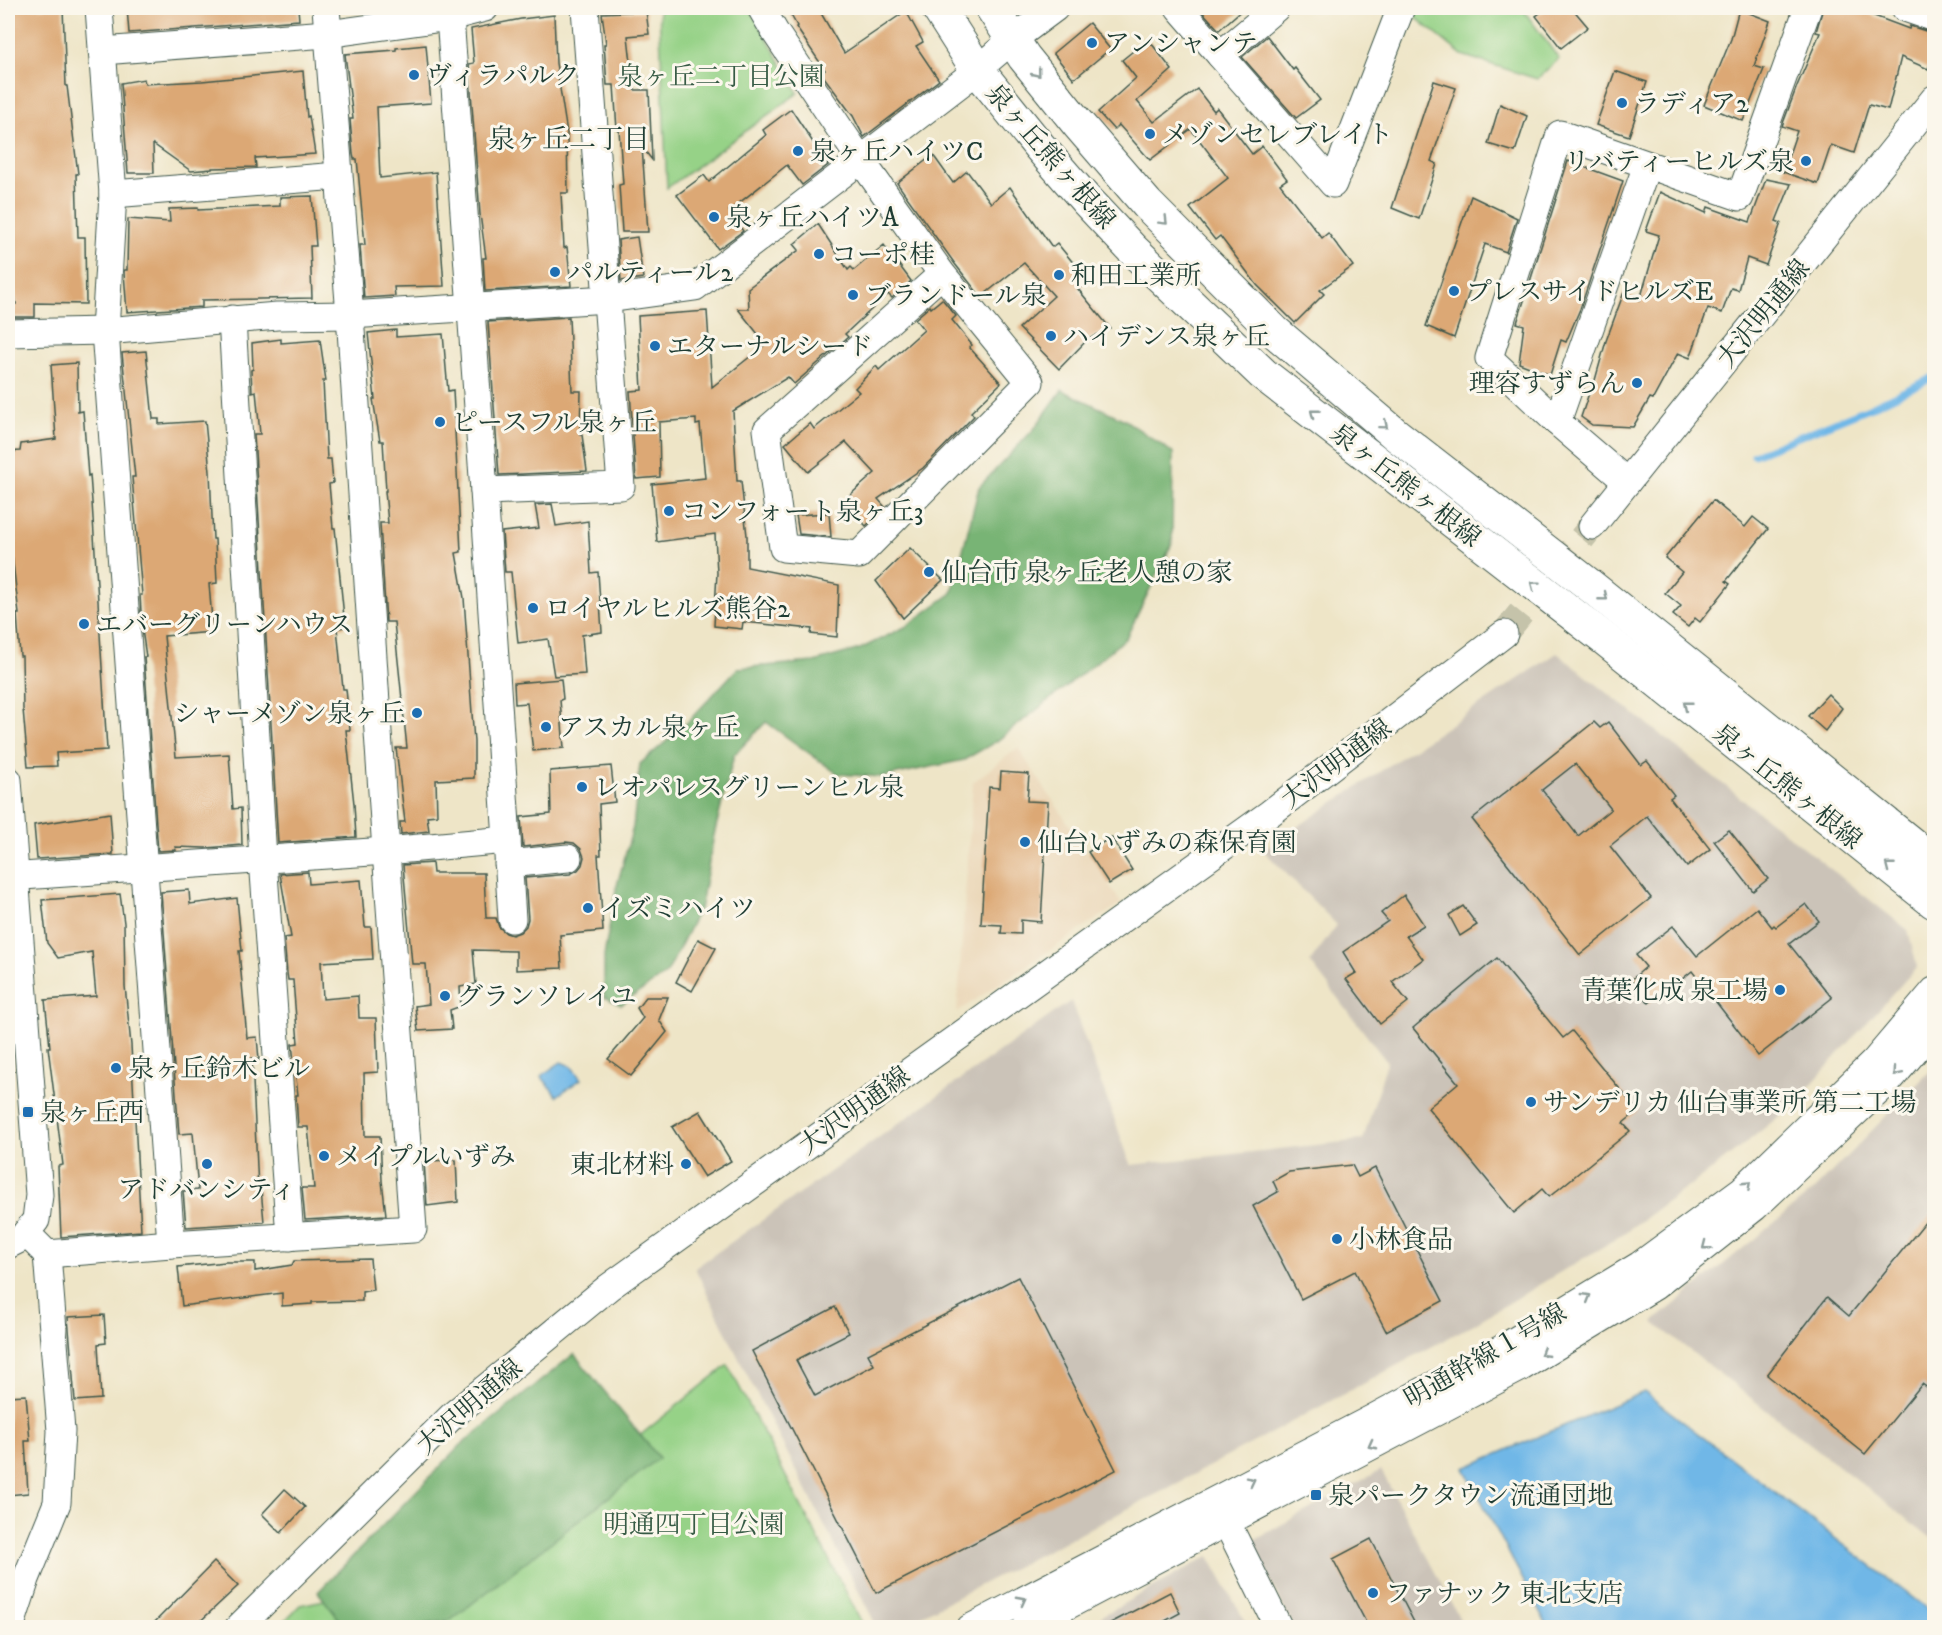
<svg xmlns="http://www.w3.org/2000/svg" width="1942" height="1635" viewBox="0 0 1942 1635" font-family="'IM FELL DW Pica','Noto Serif JP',serif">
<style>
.built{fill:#ebd8ba}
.industrial{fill:#cbc3b8}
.green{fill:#96d287;stroke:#5a885e;stroke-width:1.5}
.forest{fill:#78b474;stroke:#4c7854;stroke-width:1.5}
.water{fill:#6fb7e7;stroke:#477a8e;stroke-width:1.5}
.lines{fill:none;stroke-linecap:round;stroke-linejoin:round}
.stream{stroke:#6fb7e7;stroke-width:7}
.building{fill:#dca874;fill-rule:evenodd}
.minor-tunnel{stroke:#c5c3aa;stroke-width:27;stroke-dasharray:27 14;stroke-linecap:butt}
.minor-casing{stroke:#3e564a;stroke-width:29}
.major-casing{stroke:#3e564a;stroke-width:35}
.minor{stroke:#fff;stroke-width:27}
.major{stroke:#fff;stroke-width:33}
.oneway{stroke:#8f9e9a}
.poi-dot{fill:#1f6fb2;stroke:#fbf7ec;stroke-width:2}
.labels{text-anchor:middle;stroke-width:6;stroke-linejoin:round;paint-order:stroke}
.poi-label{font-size:26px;fill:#1f3d34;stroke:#fbf7ec;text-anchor:start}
.park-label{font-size:26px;fill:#375b45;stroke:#fbf7ec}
.street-label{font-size:26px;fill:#1f3d34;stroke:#fbf7ec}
.neighbourhood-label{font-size:27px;fill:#1f3d34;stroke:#fbf7ec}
</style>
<rect width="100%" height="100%" fill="#fbf7ec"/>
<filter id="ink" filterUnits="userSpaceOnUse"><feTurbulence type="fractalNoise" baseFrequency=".0167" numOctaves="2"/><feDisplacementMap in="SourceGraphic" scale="12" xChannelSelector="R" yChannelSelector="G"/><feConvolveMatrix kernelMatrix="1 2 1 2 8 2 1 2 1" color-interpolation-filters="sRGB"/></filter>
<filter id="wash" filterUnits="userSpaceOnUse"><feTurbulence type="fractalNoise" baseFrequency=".008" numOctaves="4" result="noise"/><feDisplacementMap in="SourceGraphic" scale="24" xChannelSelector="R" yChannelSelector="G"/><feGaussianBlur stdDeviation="1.35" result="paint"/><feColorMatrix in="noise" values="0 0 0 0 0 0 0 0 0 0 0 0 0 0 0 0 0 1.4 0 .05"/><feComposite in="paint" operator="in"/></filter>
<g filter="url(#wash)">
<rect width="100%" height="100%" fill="#eee5c7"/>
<!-- built -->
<polygon class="built" points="1018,748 1121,903 957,1012 973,782"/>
<!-- industrial -->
<g class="industrial">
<polygon points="1557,653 1908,930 1917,967 1792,1106 1713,1169 1614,1240 1472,1325 1176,1484 899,1627 877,1627 741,1363 695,1268 1071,1001 1131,1165 1363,1140 1387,1062 1310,962 1337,925 1263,850"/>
<polygon points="1934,1067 1934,1540 1653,1322 1813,1191"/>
<polygon points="1381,1470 1464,1627 1294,1627 1250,1542"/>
<polygon points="1209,1556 1248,1627 1080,1628"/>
</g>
<!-- green -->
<g class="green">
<polygon points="659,8 750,8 798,93 667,188"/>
<polygon points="1414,8 1522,8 1559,59 1537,79 1462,55 1409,12"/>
<polygon points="728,1365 864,1627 278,1628 300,1605 472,1570"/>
</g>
<!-- forest -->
<g class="forest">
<polygon points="1062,390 1125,420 1173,453 1172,544 1126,638 1068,685 997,741 964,760 883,777 838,774 766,722 734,755 714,835 701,905 667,973 621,1005 604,997 604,956 616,889 633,827 640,764 683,727 738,668 814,662 860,649 905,627 952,593 979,487 1034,429"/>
<polygon points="574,1354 659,1458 451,1620 413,1627 345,1627 318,1592 461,1445"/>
</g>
<!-- water -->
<g class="water">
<polygon points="561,1062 571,1066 581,1079 557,1096 541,1076"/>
<polygon points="1644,1392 1934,1614 1934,1627 1548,1627 1464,1468"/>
</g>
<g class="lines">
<!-- stream -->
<polyline class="stream" points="1754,455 1869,408 1934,377"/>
</g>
<g id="blocks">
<!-- building -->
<g class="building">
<polygon points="8,8 63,8 66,86 67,86 78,174 76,174 78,237 85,237 86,304 35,303 35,317 11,317 9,304 16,304 12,269 9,269 8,248"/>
<polygon points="127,8 298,8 299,20 129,33"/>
<polygon points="787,8 818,8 844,53 906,11 923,42 916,46 939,80 864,137 853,116 821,73 825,70 796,27 797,26"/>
<polygon points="1199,8 1244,8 1219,30"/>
<polygon points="1547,8 1572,8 1588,27 1561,48 1536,16"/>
<polygon points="1823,8 1853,8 1909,29 1910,26 1935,34 1935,53 1928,69 1901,57 1888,110 1869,105 1854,153 1831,145 1818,184 1783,172 1797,131 1782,126 1797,86 1820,33 1816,32"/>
<polygon points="1739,9 1770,21 1754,66 1764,69 1743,121 1704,105 1731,39"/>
<polygon points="646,11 649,34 628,36 634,90 649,90 652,160 642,147 648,232 622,232 619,185 623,184 619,130 617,130 614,85 607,85 604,44 606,44 602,13"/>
<polygon points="554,15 556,63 567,133 568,193 561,193 564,248 567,247 571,286 485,291 483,258 486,258 480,214 469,64 474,63 471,29 521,19"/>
<polygon points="1089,23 1110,49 1074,79 1053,53"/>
<polygon points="1267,36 1293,70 1295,68 1320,100 1296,118 1242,57"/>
<polygon points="1148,39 1172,70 1137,101 1154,122 1197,89 1214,111 1217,108 1252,154 1262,146 1287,179 1280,184 1322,238 1328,233 1353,266 1320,290 1324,294 1295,323 1257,285 1220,236 1215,240 1190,208 1228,178 1191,129 1150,160 1119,125 1114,130 1098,112 1136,78 1122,60"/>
<polygon points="426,45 431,103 377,107 380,178 436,172 444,286 394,287 395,296 364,298 360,245 365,245 357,159 354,159 353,154 350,119 353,119 345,54 396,50 396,48"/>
<polygon points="303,71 307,117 309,116 315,154 255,158 256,167 212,168 212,169 191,171 153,144 154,173 128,173 121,83 144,79 145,84 202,81"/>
<polygon points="1615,71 1647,82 1629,136 1596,125"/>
<polygon points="1434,81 1456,88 1431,161 1437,164 1419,219 1392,208"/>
<polygon points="1500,104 1527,116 1515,152 1488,144"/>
<polygon points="791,109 828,165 802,185 787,165 729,211 743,231 718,249 677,195 704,175 709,182 766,135 763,130"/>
<polygon points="933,155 953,183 967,171 991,203 1010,187 1052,247 1057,243 1088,281 1078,289 1110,328 1087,340 1059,369 1019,328 1054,296 1024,263 981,297 955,264 897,183"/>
<polygon points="1568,161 1623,181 1580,309 1566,342 1561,340 1550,375 1519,363 1524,325 1517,323"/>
<polygon points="1766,179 1791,184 1776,221 1781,223 1766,265 1747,258 1738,290 1731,288 1722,313 1708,308 1690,358 1678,353 1653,399 1650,398 1633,427 1592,425 1581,417 1590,390 1592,391 1606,341 1624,292 1640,300 1659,235 1646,231 1660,192 1706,213 1708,207 1750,222"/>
<polygon points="312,196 316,246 310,246 312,298 202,300 202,307 127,312 124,273 124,270 127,270 128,219 170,222 169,209 198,208 198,210 280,206 280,197"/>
<polygon points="1471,196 1517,218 1506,252 1485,244 1454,338 1426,326"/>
<polygon points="818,224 848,270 851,267 854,270 884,245 911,281 892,298 888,294 845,334 848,337 794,384 788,377 733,411 737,481 741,481 747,536 747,567 839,585 837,637 811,634 812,629 743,622 742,629 714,626 717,573 715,534 657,542 652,484 705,478 700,424 696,425 696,419 659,422 660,477 636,479 630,391 642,390 638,316 707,311 712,387 766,344 738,309 749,309 748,288 799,250 794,244"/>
<polygon points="637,237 643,278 621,281 618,240"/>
<polygon points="942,299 956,316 952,320 972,345 969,347 1001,383 971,412 974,416 923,468 878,499 885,507 866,526 843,501 875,473 846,442 808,472 785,444 810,423 814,429 859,392 855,388 876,366 879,370 924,330 915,319 930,306 931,308"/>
<polygon points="569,317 572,391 581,391 580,435 582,435 587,471 499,475 488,322"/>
<polygon points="396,330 396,337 443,334 448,391 453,390 461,552 456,553 464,598 474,742 474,778 436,780 437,815 427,816 429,831 401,834 400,822 405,822 396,748 407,748 394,622 386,622 380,523 388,523 385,491 386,491 383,441 380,441 373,399 375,399 368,333"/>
<polygon points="281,339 281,343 320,340 326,381 323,381 327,459 331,459 333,483 329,484 333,528 335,528 345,627 337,628 343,689 346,689 350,730 346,730 354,804 356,837 278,843 254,434 260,434 256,391 252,392 251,370 253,369 252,343"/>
<polygon points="146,351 153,419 159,419 159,424 205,421 210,472 213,539 215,539 217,583 209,584 213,632 164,636 176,757 229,754 233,809 241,808 242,845 206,848 175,847 176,850 158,851 144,657 146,657 142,629 140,595 142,595 132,477 135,477 122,353"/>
<polygon points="77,363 78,412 83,411 88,476 90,475 92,502 107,750 56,753 57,766 28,767 23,709 22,656 20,656 17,614 19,614 8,520 8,452 20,451 21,444 56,439 51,365"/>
<polygon points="1713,500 1745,527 1753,517 1768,529 1726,581 1730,584 1700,622 1695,618 1688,627 1673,615 1681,606 1665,593 1682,572 1665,558"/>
<polygon points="552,504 556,526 588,521 591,573 598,572 602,632 582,635 585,674 554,676 548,639 518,643 511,572 505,572 502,532 539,528 535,505"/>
<polygon points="829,513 831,537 799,534 796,515"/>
<polygon points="910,548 943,580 903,618 876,581"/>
<polygon points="561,679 563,699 560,700 564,748 533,751 527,703 515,704 514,683"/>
<polygon points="1828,694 1842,708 1825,731 1808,716"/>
<path d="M1594 722 1600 728 1608 722 1641 765 1647 761 1674 795 1670 798 1710 849 1687 867 1647 816 1610 846 1651 898 1580 955 1472 819ZM1575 764 1611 809 1578 836 1542 790Z"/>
<polygon points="611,766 615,802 599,804 601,855 598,855 603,931 560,935 562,968 516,970 516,951 473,950 476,984 460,987 461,1006 450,1010 452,1029 418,1031 415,1006 429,1004 426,964 412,964 403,865 432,863 433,873 484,873 486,918 496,918 499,927 506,933 512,935 520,932 526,926 528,919 525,878 570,874 578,870 582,865 584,857 581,849 574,843 566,842 523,847 521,817 551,814 550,771"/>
<polygon points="1001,772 1029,774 1027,801 1048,802 1041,922 1021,920 1021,934 1001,933 1002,925 981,924 989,787 1000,788"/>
<polygon points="110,813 113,854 37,859 34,825"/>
<polygon points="1729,830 1768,879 1753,891 1714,841"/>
<polygon points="1111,837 1132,870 1109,884 1088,852"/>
<polygon points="308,872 309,884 361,880 365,927 371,927 373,959 321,962 323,999 358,996 359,1018 376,1018 378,1072 364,1073 365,1136 380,1136 382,1181 386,1215 305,1220 302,1188 314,1188 308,1127 298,1127 296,1095 298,1095 292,1044 298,1043 293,980 288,980 287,973 284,938 291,937 280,874"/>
<polygon points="189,890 190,904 237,898 242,951 239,951 247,1038 257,1037 259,1060 252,1058 258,1189 261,1189 264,1222 186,1227 183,1191 198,1190 193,1133 179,1134 161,892"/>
<polygon points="120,894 124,923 125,986 131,1045 141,1231 61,1237 58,1166 63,1165 48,1047 50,1047 45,1000 96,996 92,952 58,958 47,943 42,900"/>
<polygon points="1404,895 1424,925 1406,936 1423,959 1392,982 1408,1002 1380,1024 1346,979 1356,973 1343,952 1388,921 1381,913"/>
<polygon points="1806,904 1819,921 1789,944 1832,998 1758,1056 1692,971 1666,992 1664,990 1649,1003 1631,980 1646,967 1636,955 1673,926 1697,956 1757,908 1772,927 1774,925 1776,927"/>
<polygon points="1463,906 1477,925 1460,936 1449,915"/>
<polygon points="698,939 716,948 692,991 676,982"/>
<polygon points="1497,958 1563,1038 1572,1031 1638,1111 1623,1123 1630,1131 1549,1197 1542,1189 1514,1213 1428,1108 1458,1083 1413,1028"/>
<polygon points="646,997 668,997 659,1020 667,1032 631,1076 608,1059 643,1018 637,1008"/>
<polygon points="700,1111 731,1161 704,1177 672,1127"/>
<polygon points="456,1160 458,1202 427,1206 424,1161"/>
<polygon points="1352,1165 1358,1177 1375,1168 1443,1301 1386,1331 1355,1271 1301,1299 1253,1206 1278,1192 1273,1181 1289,1172"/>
<polygon points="1935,1210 1935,1393 1922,1384 1865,1454 1767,1375 1827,1297 1849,1316"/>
<polygon points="370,1259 373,1290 362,1292 362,1301 312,1302 312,1304 282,1306 282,1293 182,1306 178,1267 226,1262 255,1262 255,1271 292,1265 294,1261"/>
<polygon points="1018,1277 1116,1470 876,1593 752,1351 835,1307 849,1333 796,1360 815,1396 874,1365 868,1354"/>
<polygon points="104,1315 106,1343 98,1344 101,1399 75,1401 68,1317"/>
<polygon points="26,1395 30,1441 25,1441 28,1493 8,1495 8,1396"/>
<polygon points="285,1489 305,1507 281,1533 262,1514"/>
<polygon points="1371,1539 1417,1628 1369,1628 1333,1559"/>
<polygon points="214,1562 238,1586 193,1628 149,1628"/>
<polygon points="1170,1592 1180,1613 1152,1628 1101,1628"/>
</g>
</g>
</g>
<g filter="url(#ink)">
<use href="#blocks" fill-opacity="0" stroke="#3e564a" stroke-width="1.5"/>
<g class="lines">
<!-- minor-tunnel -->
<polyline class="minor-tunnel" points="1504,634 1592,526"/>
<defs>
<g id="minor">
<polyline points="99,8 113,194 105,331 171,1244"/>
<polyline points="761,8 775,32 860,159 942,274 1030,382 859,555 783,548 767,430 942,274"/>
<polyline points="1179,8 1220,55 1276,8"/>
<polyline points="1905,8 1934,18"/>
<polyline points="102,51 327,34 450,17 485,8"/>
<polyline points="1220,55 1333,184 1401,8"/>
<polyline points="113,194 338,176"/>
<polyline points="232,319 263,859 290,1237"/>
<polyline points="8,333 105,331 277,316 350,315 608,299 695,287 966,79 1012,40 1055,8"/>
<polyline points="1557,422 1647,165"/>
<polyline points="1627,482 1557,422 1489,358 1560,134 1740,197 1808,8"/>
<polyline points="484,491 621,486 585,8"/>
<polyline points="1592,526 1934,99"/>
<polyline points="8,780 39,1195 36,1220 22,1238 8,1245"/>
<polyline points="507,840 512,919"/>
<polyline points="508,864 568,858"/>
<polyline points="8,877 386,851 507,840 484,491 450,17"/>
<polyline points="26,1233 47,1254 171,1244 413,1229 386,851 350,315 326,8"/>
<polyline points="1218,1505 1279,1628"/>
<polyline points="10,1628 26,1579 57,1503 61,1431 47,1254"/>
<polyline points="238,1628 453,1415 609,1287 1269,814 1504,634"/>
<polyline points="970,1628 1373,1418 1503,1348 1640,1265 1742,1190 1874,1062 1934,991"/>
<polyline points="1025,1628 1520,1368 1655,1286 1755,1207 1888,1082 1934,1028"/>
</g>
<g id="major">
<polyline points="938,8 977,69 1039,146 1086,200 1133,250 1263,374 1606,640 1934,902"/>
<polyline points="992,8 1024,57 1078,124 1147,204 1274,331 1395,434 1588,584 1934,862"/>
</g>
</defs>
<!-- minor casing -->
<use href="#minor" class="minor-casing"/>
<!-- major casing -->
<use href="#major" class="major-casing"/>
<!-- minor -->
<use href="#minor" class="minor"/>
<!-- major -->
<use href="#major" class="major"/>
</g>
<!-- one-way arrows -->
<defs><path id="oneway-chevron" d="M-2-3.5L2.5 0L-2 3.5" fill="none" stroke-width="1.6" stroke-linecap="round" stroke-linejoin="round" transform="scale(1.5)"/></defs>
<g class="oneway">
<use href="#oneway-chevron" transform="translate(1037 73) rotate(51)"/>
<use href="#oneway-chevron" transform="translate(1164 221) rotate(45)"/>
<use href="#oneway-chevron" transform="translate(1314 413) rotate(-142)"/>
<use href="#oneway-chevron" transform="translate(1384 425) rotate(40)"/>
<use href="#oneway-chevron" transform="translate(1534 585) rotate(-143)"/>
<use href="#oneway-chevron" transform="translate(1604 597) rotate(39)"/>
<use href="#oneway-chevron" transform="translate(1687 705) rotate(-141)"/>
<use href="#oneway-chevron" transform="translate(1889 866) rotate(-142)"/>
<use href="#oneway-chevron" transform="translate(1897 1072) rotate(131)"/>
<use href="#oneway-chevron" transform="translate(1747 1185) rotate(-43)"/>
<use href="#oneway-chevron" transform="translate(1706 1246) rotate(142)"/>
<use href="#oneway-chevron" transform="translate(1587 1297) rotate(-31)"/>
<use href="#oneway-chevron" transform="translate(1544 1353) rotate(149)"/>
<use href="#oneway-chevron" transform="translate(1372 1445) rotate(152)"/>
<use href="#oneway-chevron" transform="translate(1251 1481) rotate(-27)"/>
<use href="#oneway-chevron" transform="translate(1022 1600) rotate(-28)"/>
</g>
</g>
<!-- markers -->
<g class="poi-dot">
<circle cx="1092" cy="43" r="6"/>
<circle cx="414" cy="75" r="6"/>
<circle cx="1622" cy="103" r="6"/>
<circle cx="1150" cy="134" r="6"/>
<circle cx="798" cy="151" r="6"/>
<circle cx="1806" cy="161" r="6"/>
<circle cx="714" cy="217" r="6"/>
<circle cx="819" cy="254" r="6"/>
<circle cx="555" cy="272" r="6"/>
<circle cx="1059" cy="275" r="6"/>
<circle cx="1454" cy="291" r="6"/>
<circle cx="853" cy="295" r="6"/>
<circle cx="1051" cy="336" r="6"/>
<circle cx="655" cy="346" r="6"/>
<circle cx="1637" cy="383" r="6"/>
<circle cx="440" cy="422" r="6"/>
<circle cx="669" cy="511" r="6"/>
<circle cx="929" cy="572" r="6"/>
<circle cx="533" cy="608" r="6"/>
<circle cx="84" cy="624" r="6"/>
<circle cx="417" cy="713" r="6"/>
<circle cx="546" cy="727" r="6"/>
<circle cx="582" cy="787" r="6"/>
<circle cx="1025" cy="842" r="6"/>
<circle cx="588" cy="908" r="6"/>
<circle cx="1780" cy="990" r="6"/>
<circle cx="445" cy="996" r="6"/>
<circle cx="116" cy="1068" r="6"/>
<circle cx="1531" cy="1102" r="6"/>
<rect x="22" y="1106" width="12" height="12" rx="3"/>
<circle cx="324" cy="1156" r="6"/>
<circle cx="207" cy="1164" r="6"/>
<circle cx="686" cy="1164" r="6"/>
<circle cx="1337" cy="1239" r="6"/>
<rect x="1310" y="1489" width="12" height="12" rx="3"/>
<circle cx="1373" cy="1593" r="6"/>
</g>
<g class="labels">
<!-- poi labels -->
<g class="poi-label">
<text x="1104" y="52">アンシャンテ</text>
<text x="426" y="84">ヴィラパルク</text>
<text x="1634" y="112">ラディア2</text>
<text x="1162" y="143">メゾンセレブレイト</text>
<text x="810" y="160">泉ヶ丘ハイツC</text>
<text x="1794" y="170" text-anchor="end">リバティーヒルズ泉</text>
<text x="726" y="226">泉ヶ丘ハイツA</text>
<text x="831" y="263">コーポ桂</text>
<text x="567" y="281">パルティール2</text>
<text x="1071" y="284">和田工業所</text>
<text x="1466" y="300">プレスサイドヒルズE</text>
<text x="865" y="304">ブランドール泉</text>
<text x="1063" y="345">ハイデンス泉ヶ丘</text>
<text x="667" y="355">エターナルシード</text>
<text x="1625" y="392" text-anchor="end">理容すずらん</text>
<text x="452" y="431">ピースフル泉ヶ丘</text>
<text x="681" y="520">コンフォート泉ヶ丘3</text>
<text x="941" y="581">仙台市 泉ヶ丘老人憩の家</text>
<text x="545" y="617">ロイヤルヒルズ熊谷2</text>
<text x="96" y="633">エバーグリーンハウス</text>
<text x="405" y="722" text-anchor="end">シャーメゾン泉ヶ丘</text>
<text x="558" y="736">アスカル泉ヶ丘</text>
<text x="594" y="796">レオパレスグリーンヒル泉</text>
<text x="1037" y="851">仙台いずみの森保育園</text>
<text x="600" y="917">イズミハイツ</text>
<text x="1768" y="999" text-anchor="end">青葉化成 泉工場</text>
<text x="457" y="1005">グランソレイユ</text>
<text x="128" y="1077">泉ヶ丘鈴木ビル</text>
<text x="1543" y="1111">サンデリカ 仙台事業所 第二工場</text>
<text x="40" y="1121">泉ヶ丘西</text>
<text x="336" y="1165">メイプルいずみ</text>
<text x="674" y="1173" text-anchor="end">東北材料</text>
<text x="207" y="1198" text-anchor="middle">アドバンシティ</text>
<text x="1349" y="1248">小林食品</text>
<text x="1328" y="1504">泉パークタウン流通団地</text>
<text x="1385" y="1602">ファナック 東北支店</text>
</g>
<!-- park labels -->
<g class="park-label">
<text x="721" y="85">泉ヶ丘二丁目公園</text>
<text x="694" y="1533">明通四丁目公園</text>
</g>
<!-- street labels -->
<g class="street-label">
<text transform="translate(1051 156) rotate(49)" y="9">泉ヶ丘熊ヶ根線</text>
<text transform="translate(1763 313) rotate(-51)" y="9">大沢明通線</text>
<text transform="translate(1406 485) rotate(38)" y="9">泉ヶ丘熊ヶ根線</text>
<text transform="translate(1336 763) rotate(-37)" y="9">大沢明通線</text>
<text transform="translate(1788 786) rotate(39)" y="9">泉ヶ丘熊ヶ根線</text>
<text transform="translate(854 1110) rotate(-36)" y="9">大沢明通線</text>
<text transform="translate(1485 1355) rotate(-30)" y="9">明通幹線１号線</text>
<text transform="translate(469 1406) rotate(-41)" y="9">大沢明通線</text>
</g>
<!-- neighbourhood labels -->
<g class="neighbourhood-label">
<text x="569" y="148">泉ヶ丘二丁目</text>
</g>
</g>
<!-- margin -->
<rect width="1942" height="1635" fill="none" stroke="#fbf7ec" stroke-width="30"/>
</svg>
